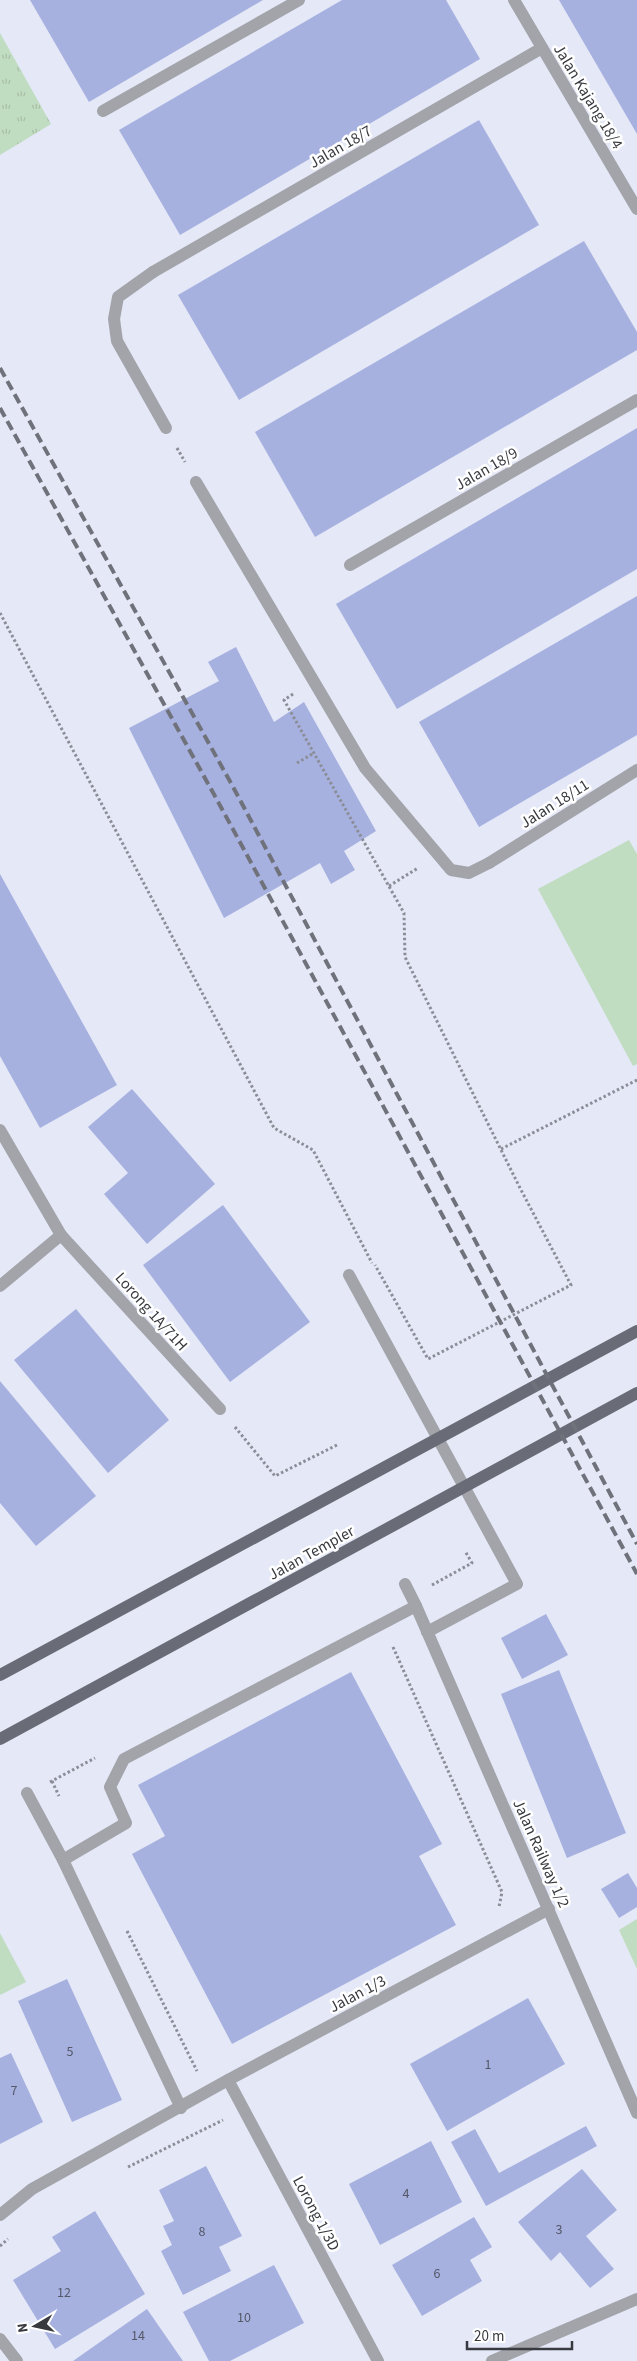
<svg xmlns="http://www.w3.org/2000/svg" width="637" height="2361" viewBox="0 0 637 2361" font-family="'Source Sans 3',sans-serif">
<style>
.grass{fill:url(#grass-tufts)}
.green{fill:#c1ddc1}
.building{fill:#a7b1e0}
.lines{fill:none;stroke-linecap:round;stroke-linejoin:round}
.path{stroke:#8b8d97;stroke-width:3;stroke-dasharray:2.5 2.5;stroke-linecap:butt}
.lane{stroke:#a3a4aa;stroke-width:12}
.street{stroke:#a3a4aa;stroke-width:12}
.primary{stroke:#696c77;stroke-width:12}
.rail{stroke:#70727b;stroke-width:4;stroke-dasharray:10 5;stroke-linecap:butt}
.labels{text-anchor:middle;stroke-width:5;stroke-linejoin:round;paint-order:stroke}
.number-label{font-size:14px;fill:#545868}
.street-label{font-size:16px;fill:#393a40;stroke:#fff}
</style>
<defs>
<pattern id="grass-tufts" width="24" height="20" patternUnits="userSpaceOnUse" patternTransform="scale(1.25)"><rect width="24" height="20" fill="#c1ddc1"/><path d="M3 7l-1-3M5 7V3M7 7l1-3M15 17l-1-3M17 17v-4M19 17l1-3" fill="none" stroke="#a7bea7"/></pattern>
</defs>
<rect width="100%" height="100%" fill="#e4e8f7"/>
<!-- grass -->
<polygon class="grass" points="0,33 51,124 0,155"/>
<!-- green -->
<g class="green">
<polygon points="629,840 637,854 637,1064 633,1066 538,889"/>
<polygon points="637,1919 637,1969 619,1930"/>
<polygon points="0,1933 26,1982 0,1995"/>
</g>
<!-- building -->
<g class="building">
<polygon points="30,0 263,0 89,102"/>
<polygon points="342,0 446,0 480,59 180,235 119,130"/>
<polygon points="559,0 637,0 637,134"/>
<polygon points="479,120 539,225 239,400 178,295"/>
<polygon points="584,241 637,332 637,350 315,537 255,432"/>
<polygon points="637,428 637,569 397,709 336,604"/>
<polygon points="637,596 637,735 479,827 419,722"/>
<polygon points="236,647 274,722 304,702 376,831 344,851 355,870 331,884 320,863 224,918 129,728 219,681 208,662"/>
<polygon points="0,874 117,1085 40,1128 0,1056"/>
<polygon points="132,1089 215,1184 147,1244 104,1194 128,1173 88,1127"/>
<polygon points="223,1205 310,1322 230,1382 143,1265"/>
<polygon points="76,1309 169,1420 108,1473 14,1360"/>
<polygon points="0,1381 96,1496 36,1546 0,1503"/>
<polygon points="546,1614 568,1655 522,1679 501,1638"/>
<polygon points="559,1670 626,1833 567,1858 501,1694"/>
<polygon points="351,1672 442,1844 419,1856 456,1925 232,2044 132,1854 165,1836 138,1785"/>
<polygon points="628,1873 637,1888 637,1907 619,1918 601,1889"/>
<polygon points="67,1979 122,2100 72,2122 18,2001"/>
<polygon points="528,1998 565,2064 447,2131 410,2064"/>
<polygon points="11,2053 43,2122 0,2144 0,2058"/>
<polygon points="586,2126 597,2146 486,2206 451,2142 475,2129 499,2173"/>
<polygon points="431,2141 462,2202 380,2245 349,2184"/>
<polygon points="206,2166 242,2236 219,2247 231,2271 183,2295 161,2251 172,2245 163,2226 174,2221 159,2190"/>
<polygon points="582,2169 617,2210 586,2236 614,2269 590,2288 560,2252 551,2261 518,2222"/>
<polygon points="95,2211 145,2294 55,2349 13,2280 61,2251 52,2237"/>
<polygon points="474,2217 492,2247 470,2260 482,2281 422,2316 392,2265"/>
<polygon points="274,2265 304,2323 230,2361 209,2361 183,2312"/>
<polygon points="147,2309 183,2361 73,2361"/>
</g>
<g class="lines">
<!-- path -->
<g class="path">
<polyline points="177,448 185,462"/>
<polyline points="0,613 274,1128 313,1150 372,1263"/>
<polyline points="293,694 284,700 404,913 405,957 520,1188 571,1285 428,1359 375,1265"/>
<polyline points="297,763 314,753"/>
<polyline points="389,886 418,868"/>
<polyline points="501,1149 637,1080"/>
<polyline points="235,1427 275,1476 339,1444"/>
<polyline points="432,1585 472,1563 465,1551"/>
<polyline points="393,1647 502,1892 499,1907"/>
<polyline points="52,1781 59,1796"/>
<polyline points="50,1782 95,1758"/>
<polyline points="127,1931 197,2071"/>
<polyline points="128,2167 223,2120"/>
<polyline points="0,2246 8,2239"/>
</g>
<!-- lane -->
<g class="lane">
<polyline points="103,111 299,0"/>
<polyline points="153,272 118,297 114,319 117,341 166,428"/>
<polyline points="196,482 365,768 451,870 469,873 489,863"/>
<polyline points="349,1275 517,1584 427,1632"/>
<polyline points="63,1860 126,1823 110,1787 124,1759 416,1606 405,1584"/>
<polyline points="492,2361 637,2299"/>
</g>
<!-- street -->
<g class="street">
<polyline points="514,0 637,209"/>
<polyline points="153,272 542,48"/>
<polyline points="350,565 637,400"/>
<polyline points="489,863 637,770"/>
<polyline points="0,1130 61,1235 0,1286"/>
<polyline points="61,1235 220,1409"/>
<polyline points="416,1606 637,2113"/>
<polyline points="27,1793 63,1860 181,2108"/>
<polyline points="228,2080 378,2361"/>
<polyline points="0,2215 32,2189 228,2080 549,1909"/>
<polyline points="0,2339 17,2361"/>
</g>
<!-- primary -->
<g class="primary">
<polyline points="0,1675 637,1331"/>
<polyline points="0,1739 637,1393"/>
</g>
<!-- rail -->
<g class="rail">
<polyline points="0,368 232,785 637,1544"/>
<polyline points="0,408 216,798 637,1574"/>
</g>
</g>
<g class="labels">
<!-- number labels -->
<g class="number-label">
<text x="70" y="2056">5</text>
<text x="488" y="2069">1</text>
<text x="14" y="2095">7</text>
<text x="406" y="2198">4</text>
<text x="559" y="2234">3</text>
<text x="202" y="2236">8</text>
<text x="437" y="2278">6</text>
<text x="64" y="2297">12</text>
<text x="244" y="2322">10</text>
<text x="138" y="2340">14</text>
</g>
<!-- street labels -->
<g class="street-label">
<text transform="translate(589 96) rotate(59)" y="6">Jalan Kajang 18/4</text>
<text transform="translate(340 146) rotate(-30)" y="6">Jalan 18/7</text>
<text transform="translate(486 468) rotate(-30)" y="6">Jalan 18/9</text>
<text transform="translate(554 803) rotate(-32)" y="6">Jalan 18/11</text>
<text transform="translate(152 1311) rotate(48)" y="6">Lorong 1A/71H</text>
<text transform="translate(311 1552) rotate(-29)" y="6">Jalan Templer</text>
<text transform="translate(542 1853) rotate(66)" y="6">Jalan Railway 1/2</text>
<text transform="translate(357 1993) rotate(-28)" y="6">Jalan 1/3</text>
<text transform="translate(317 2213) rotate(62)" y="6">Lorong 1/3D</text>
</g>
</g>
<!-- north arrow -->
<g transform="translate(35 2326) rotate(261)" stroke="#ffffff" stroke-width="4" paint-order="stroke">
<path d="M0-4L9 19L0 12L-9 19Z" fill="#393a40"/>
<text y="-8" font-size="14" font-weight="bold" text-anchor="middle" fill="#393a40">N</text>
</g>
<!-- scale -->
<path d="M467 2341v8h105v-8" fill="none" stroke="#393a40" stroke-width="2.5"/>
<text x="474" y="2341" font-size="15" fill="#393a40" stroke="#ffffff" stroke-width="4" paint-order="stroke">20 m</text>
</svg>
